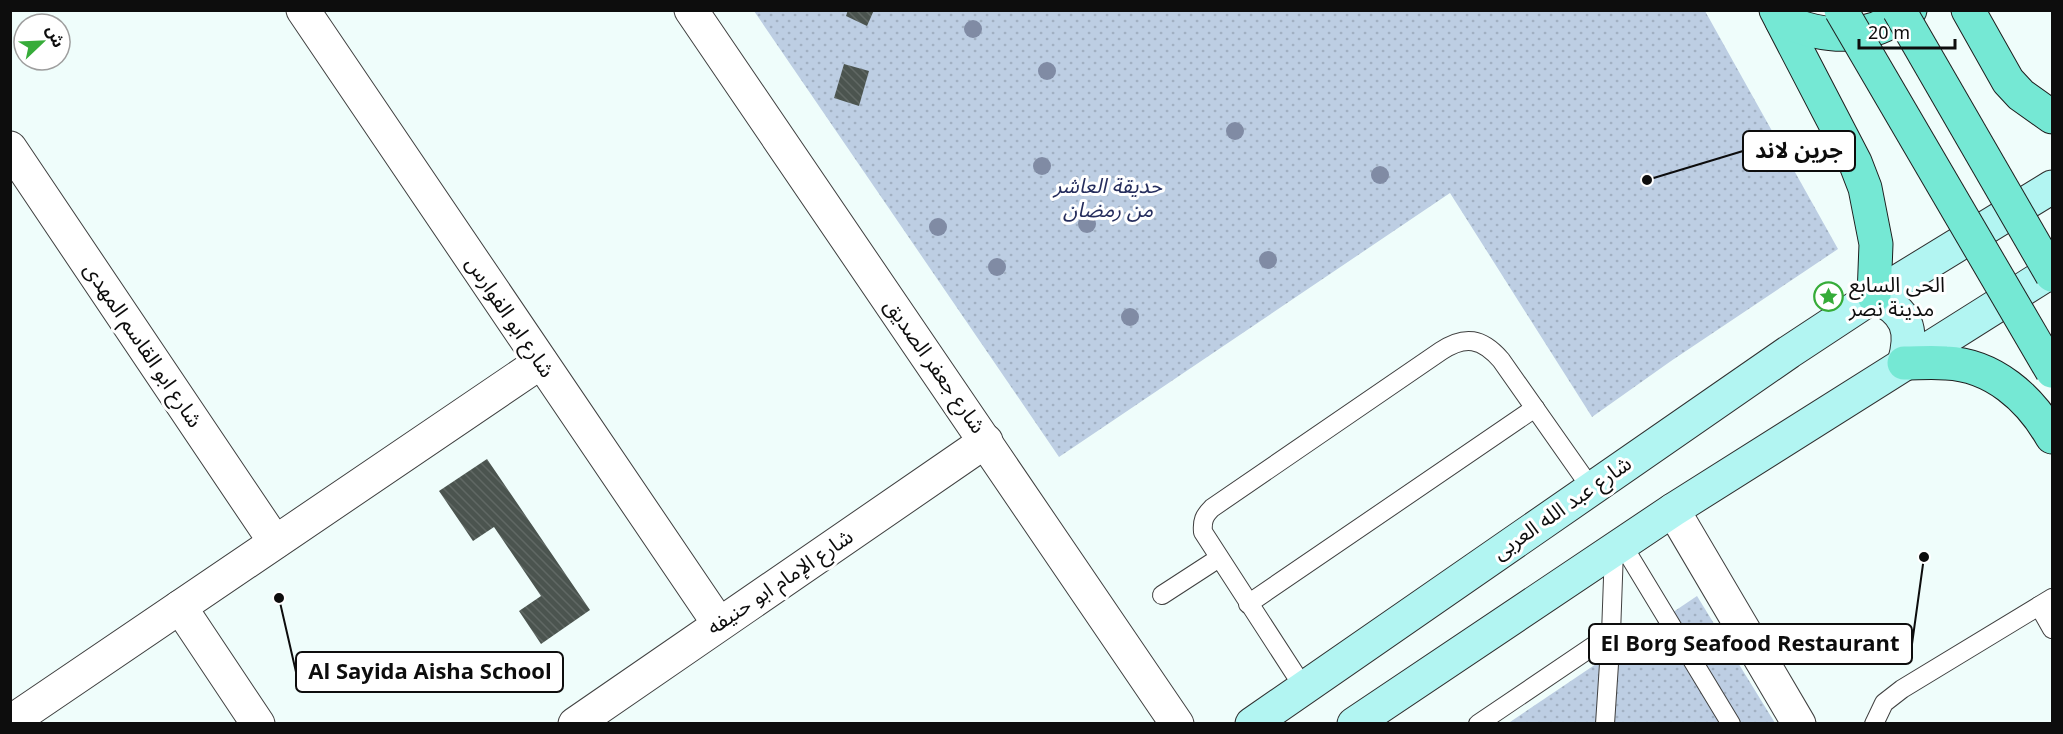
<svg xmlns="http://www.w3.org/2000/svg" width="2063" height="734" viewBox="0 0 2063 734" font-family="Georgia,'Noto Sans Arabic',serif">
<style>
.park{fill:url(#park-dots)}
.building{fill:url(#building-back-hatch)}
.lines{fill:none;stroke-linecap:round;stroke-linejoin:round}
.lane-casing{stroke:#404040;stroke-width:20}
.street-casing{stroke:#404040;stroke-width:35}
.secondary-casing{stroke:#2f2f2f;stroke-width:35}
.primary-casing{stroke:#1e1e1e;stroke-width:35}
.lane{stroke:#fff;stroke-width:18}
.street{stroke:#fff;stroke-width:33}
.secondary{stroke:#b2f5f2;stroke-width:33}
.primary{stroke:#75e8d4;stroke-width:33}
.primary-bridge-casing{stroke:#1e1e1e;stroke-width:35;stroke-linecap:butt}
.primary-bridge{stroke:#75e8d4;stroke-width:33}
.tree{fill:#808ba4}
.labels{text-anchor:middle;stroke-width:6;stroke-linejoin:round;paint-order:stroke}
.park-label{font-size:21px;font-style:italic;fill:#252d5d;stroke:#fff}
.poi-label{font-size:21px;fill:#0d0d0d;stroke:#fff;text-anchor:start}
.street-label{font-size:21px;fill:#0d0d0d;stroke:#fff}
.leader{fill:none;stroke:#0d0d0d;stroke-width:2}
.callout-dot{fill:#0d0d0d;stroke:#fff;stroke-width:2}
.callout{fill:#fff;stroke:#0d0d0d;stroke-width:2}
.callout-label{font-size:22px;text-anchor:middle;font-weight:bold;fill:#0d0d0d}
</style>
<defs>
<pattern id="park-dots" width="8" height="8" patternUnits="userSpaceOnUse" patternTransform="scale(1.5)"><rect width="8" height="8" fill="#bdcee3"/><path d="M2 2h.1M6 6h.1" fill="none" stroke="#a1b0c2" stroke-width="1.8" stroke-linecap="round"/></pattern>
<pattern id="building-back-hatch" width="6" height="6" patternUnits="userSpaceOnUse" patternTransform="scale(1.5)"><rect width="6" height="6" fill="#4b544f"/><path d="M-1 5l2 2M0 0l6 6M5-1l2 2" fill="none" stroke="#606864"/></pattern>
</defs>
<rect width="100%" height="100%" fill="#effdfb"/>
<!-- park -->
<g class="park">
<polygon points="754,11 1705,11 1838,249 1671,361 1592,417 1450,193 1059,457"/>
<polygon points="1697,596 1775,723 1507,724"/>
</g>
<!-- building -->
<g class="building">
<polygon points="848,10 874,10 867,26 846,16"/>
<polygon points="844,64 869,71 859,106 834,98"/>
<polygon points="487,459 590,610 541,644 519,611 541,596 494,527 473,541 439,491"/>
</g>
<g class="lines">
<defs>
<g id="lane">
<polyline points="1622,544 1731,724"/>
<polyline points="1162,595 1219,558"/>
<polyline points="1248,604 1535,408"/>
<polyline points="2039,606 2052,629"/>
<path d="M1304 688 1203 532C1202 521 1204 516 1212 508L1441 351C1465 335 1482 338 1501 360L1591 488"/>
<polyline points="1478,724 1611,634"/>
<polyline points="1605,724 1611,634 1614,550"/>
<polyline points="1874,724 1884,703 1902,689 2052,598"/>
</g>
<g id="street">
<polyline points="303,10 719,624"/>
<polyline points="691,10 1177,724"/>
<polyline points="10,148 275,542"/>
<polyline points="1673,510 1799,724"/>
<polyline points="180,607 258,724"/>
<polyline points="15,719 541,362"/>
<polyline points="575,724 986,441"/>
</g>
<g id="secondary">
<path d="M1874 296C1907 311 1914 330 1904 363"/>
<polyline points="1252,724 1789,352 1874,296 2052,187"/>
<polyline points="1354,724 1673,510 2052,271"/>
</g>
<g id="primary">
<polyline points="1776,10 1855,162 1865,188 1876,244 1874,296"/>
<polyline points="1968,10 2008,81 2021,95 2052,117"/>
<path d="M1782 21C1829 39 1867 42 1910 10"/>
<path d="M1904 363C1918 363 1932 362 1946 363 1993 365 2030 398 2052 437"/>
</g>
</defs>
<!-- lane casing -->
<use href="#lane" class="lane-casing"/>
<!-- street casing -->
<use href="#street" class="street-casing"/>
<!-- secondary casing -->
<use href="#secondary" class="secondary-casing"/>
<!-- primary casing -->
<use href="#primary" class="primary-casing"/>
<!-- lane -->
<use href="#lane" class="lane"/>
<!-- street -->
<use href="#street" class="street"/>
<!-- secondary -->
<use href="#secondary" class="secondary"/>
<!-- primary -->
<use href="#primary" class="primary"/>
<defs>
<g id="primary-bridge">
<polyline points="1841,10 2052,371"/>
<polyline points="1899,10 2052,275"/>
</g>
</defs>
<!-- primary-bridge casing -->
<use href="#primary-bridge" class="primary-bridge-casing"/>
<!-- primary-bridge -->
<use href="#primary-bridge" class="primary-bridge"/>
</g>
<!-- trees -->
<g class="tree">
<circle cx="973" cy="29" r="9"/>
<circle cx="1047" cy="71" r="9"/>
<circle cx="1235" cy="131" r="9"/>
<circle cx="1042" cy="166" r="9"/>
<circle cx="1380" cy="175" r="9"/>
<circle cx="1087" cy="224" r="9"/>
<circle cx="938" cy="227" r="9"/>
<circle cx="1268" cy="260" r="9"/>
<circle cx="997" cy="267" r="9"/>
<circle cx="1130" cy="317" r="9"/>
</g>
<!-- icons -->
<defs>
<symbol id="sight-ring" viewBox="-11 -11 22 22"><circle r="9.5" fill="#fff" stroke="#36ac39" stroke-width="1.5"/><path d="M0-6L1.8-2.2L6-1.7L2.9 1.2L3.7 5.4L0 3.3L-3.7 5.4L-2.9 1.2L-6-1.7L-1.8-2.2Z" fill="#36ac39"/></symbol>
</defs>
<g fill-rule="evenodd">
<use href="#sight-ring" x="1812" y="280" width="33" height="33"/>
</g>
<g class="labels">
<!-- park labels -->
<g class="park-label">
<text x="1108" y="193">حديقة العاشر<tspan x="1108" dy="24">من رمضان</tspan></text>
</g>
<!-- poi labels -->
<g class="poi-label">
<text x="1849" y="292">الحى السابع<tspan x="1849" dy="24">مدينة نصر</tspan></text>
</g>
<!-- street labels -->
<g class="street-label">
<text transform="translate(510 317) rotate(56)" y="7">شارع ابو الفوارس</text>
<text transform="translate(143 345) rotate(56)" y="7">شارع ابو القاسم المهدى</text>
<text transform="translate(935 366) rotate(55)" y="7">شارع جعفر الصديق</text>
<text transform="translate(1562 508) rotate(-35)" y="7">شارع عبد الله العربى</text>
<text transform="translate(780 582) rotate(-34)" y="7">شارع الإمام ابو حنيفه</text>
</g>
</g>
<!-- callouts -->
<path class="leader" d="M1647 180L1743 151M1924 557L1912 644M279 598L296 672"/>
<g class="callout-dot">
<circle cx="1647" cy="180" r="6"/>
<circle cx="1924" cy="557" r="6"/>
<circle cx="279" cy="598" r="6"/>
</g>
<g class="callout">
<rect x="1743" y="131" width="112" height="40" rx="6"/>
<rect x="1589" y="624" width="323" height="40" rx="6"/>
<rect x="296" y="652" width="267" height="40" rx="6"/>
</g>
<g class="callout-label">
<text x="1799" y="158">جرين لاند</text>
<text x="1750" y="651">El Borg Seafood Restaurant</text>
<text x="430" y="679">Al Sayida Aisha School</text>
</g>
<!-- border -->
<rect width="2063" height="734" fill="none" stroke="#0d0d0d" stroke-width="24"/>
<!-- north arrow -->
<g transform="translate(42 42) rotate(67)"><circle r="28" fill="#ffffff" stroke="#9e9e9e" stroke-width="1.5"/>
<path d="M0-4.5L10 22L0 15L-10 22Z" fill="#36ac39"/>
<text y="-9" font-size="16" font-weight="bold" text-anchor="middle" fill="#0d0d0d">ش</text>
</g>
<!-- scale -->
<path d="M1859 39v9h96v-9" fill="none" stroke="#0d0d0d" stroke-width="3"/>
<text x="1868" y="39" font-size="18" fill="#0d0d0d" stroke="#ffffff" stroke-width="4.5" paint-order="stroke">20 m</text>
</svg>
